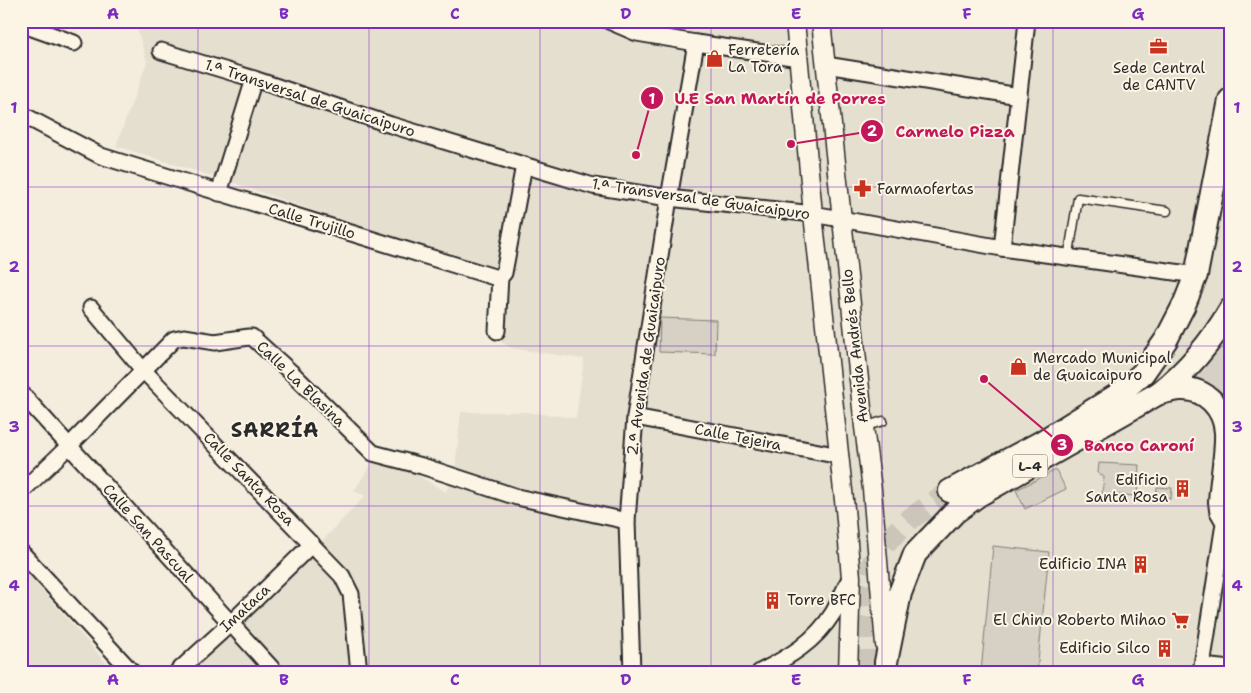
<svg xmlns="http://www.w3.org/2000/svg" width="1251" height="693" viewBox="0 0 1251 693" font-family="'Shantell Sans',sans-serif">
<style>
.built{fill:#e5dfd0}
.green{fill:#d6d1c4;stroke:#807e78}
.lines{fill:none;stroke-linecap:round;stroke-linejoin:round}
.primary-tunnel{stroke:#ccc6ba;stroke-width:22;stroke-dasharray:22 11;stroke-linecap:butt}
.service-casing{stroke:#2b2b2b;stroke-width:11}
.minor-casing{stroke:#2b2b2b;stroke-width:19}
.tertiary-casing{stroke:#2b2b2b;stroke-width:21}
.primary-casing{stroke:#2b2b2b;stroke-width:26}
.service{stroke:#fcf5e5;stroke-width:8}
.minor{stroke:#fcf5e5;stroke-width:15}
.tertiary{stroke:#fcf5e5;stroke-width:18}
.primary{stroke:#fcf5e5;stroke-width:22}
.grid{fill:none;stroke:#7b2cbf;stroke-width:1;stroke-opacity:0.55}
.labels{text-anchor:middle;stroke-width:4;stroke-linejoin:round;paint-order:stroke}
.shield{fill:#fcf5e5;stroke:#6a6863;stroke-width:1}
.shield-label{font-size:14px;font-weight:bold;fill:#2b2b2b}
.poi-label{font-size:15px;fill:#2b2b2b;stroke:#fcf5e5;text-anchor:start}
.street-label{font-size:15px;fill:#2b2b2b;stroke:#fcf5e5}
.district-label{font-size:20px;font-weight:bold;letter-spacing:1px;fill:#2b2b2b;stroke:#fcf5e5}
.leader{fill:none;stroke:#c2185b;stroke-width:2}
.callout-dot{fill:#c2185b;stroke:#fcf5e5;stroke-width:2}
.mark-label{font-size:15px;text-anchor:middle;font-weight:bold;fill:#fff}
.callout-label{font-size:16px;text-anchor:middle;font-weight:bold;fill:#c2185b;stroke:#fcf5e5;stroke-width:4;stroke-linejoin:round;paint-order:stroke}
.neatline{fill:none;stroke:#7b2cbf;stroke-width:2}
.grid-label{font-size:16px;text-anchor:middle;font-weight:bold;fill:#7b2cbf}
</style>
<rect width="100%" height="100%" fill="#f4edde"/>
<filter id="ink" filterUnits="userSpaceOnUse"><feTurbulence type="fractalNoise" baseFrequency=".02" numOctaves="2"/><feDisplacementMap in="SourceGraphic" scale="10" xChannelSelector="R" yChannelSelector="G"/><feConvolveMatrix kernelMatrix="1 2 1 2 8 2 1 2 1" color-interpolation-filters="sRGB"/></filter>
<g filter="url(#ink)">
<!-- built -->
<g class="built">
<polygon points="124,21 1230,21 1230,672 177,672 268,585 323,540 365,496 354,491 372,463 414,473 446,492 455,469 461,412 526,412 576,418 584,359 511,348 501,342 512,273 396,239 231,182 116,146 147,62 137,28 123,24"/>
<polygon points="21,566 114,672 21,672"/>
</g>
<!-- green -->
<g class="green">
<polygon points="660,318 716,320 715,354 659,352"/>
<polygon points="1229,334 1224,399 1192,380"/>
<polygon points="1099,463 1139,465 1137,496 1102,494 1104,477 1098,473"/>
<polygon points="1056,470 1066,489 1025,509 1016,490"/>
<polygon points="1157,487 1172,488 1171,499 1156,497"/>
<polygon points="993,546 1049,552 1037,672 981,672"/>
</g>
<g class="lines">
<!-- primary-tunnel -->
<polyline class="primary-tunnel" points="867,672 866,586 872,564 889,539 910,519 950,491"/>
<defs>
<g id="service">
<polyline points="1068,259 1078,198 1167,211"/>
<polyline points="864,427 883,421"/>
</g>
<g id="minor">
<polyline points="609,21 637,33 696,43 799,58"/>
<polyline points="21,24 74,43"/>
<polyline points="161,51 254,79 391,125 593,186 669,198 813,214 1002,248 1196,275"/>
<polyline points="826,65 1019,96"/>
<polyline points="21,114 101,156 494,277 500,277"/>
<polyline points="219,193 254,79"/>
<polyline points="1002,248 1027,21"/>
<polyline points="500,277 504,273 524,165"/>
<polyline points="91,308 143,370 342,576 351,594 359,672"/>
<polyline points="497,331 500,277"/>
<polyline points="21,393 275,672"/>
<polyline points="635,417 840,456"/>
<polyline points="21,492 69,446 174,339 184,337 215,342 249,337 252,337 293,374 373,453 422,466 517,497 627,521"/>
<polyline points="21,552 132,672"/>
<polyline points="1202,666 1230,669"/>
<polyline points="177,672 231,623 312,544"/>
<polyline points="632,672 627,521 635,417 669,198 696,43"/>
<path d="M760 672C789 657 815 642 833 613 839 603 844 590 850 578"/>
<polyline points="1201,672 1225,517 1230,514"/>
</g>
<g id="tertiary">
<polyline points="795,21 813,214 845,509 851,577 848,672"/>
<polyline points="821,21 864,427 872,489 885,645"/>
</g>
<g id="primary">
<path d="M1159 393C1166 392 1174 389 1181 389 1206 388 1225 409 1226 433 1227 453 1221 481 1220 502L1221 510 1225 517"/>
<polyline points="950,491 1040,443 1119,394 1143,373 1166,340 1184,305 1196,275 1230,100"/>
<path d="M886 672V662L900 593 915 554 955 512 977 496 1159 393C1188 370 1211 343 1230 310"/>
</g>
</defs>
<!-- service casing -->
<use href="#service" class="service-casing"/>
<!-- minor casing -->
<use href="#minor" class="minor-casing"/>
<!-- tertiary casing -->
<use href="#tertiary" class="tertiary-casing"/>
<!-- primary casing -->
<use href="#primary" class="primary-casing"/>
<!-- service -->
<use href="#service" class="service"/>
<!-- minor -->
<use href="#minor" class="minor"/>
<!-- tertiary -->
<use href="#tertiary" class="tertiary"/>
<!-- primary -->
<use href="#primary" class="primary"/>
</g>
</g>
<!-- grid -->
<path class="grid" d="M198 21V672M369 21V672M540 21V672M711 21V672M882 21V672M1053 21V672M21 187H1230M21 346H1230M21 506H1230"/>
<!-- icons -->
<defs>
<symbol id="office-bare" viewBox="-9 -9 18 18"><path d="M-6-3h4V-5.5h4V-3h4V5H-6ZM-1-4.5V-3h2v-1.5ZM-6 0V1H6V0Z" fill="#c8321e" stroke="#fcf5e5" stroke-width="2.5" paint-order="stroke"/></symbol>
<symbol id="shop-bare" viewBox="-9 -9 18 18"><path d="M-5-2.5h2.3a2.7 3.5 0 0 1 5.4 0H5L5.5 6h-11ZM-1.5-2.5h3a1.5 2.3 0 0 0-3 0Z" fill="#c8321e" stroke="#fcf5e5" stroke-width="2.5" paint-order="stroke"/></symbol>
<symbol id="pharmacy-bare" viewBox="-9 -9 18 18"><path d="M-2-6h4v4h4v4h-4v4h-4v-4h-4v-4h4Z" fill="#c8321e" stroke="#fcf5e5" stroke-width="2.5" paint-order="stroke"/></symbol>
<symbol id="building-bare" viewBox="-9 -9 18 18"><path d="M-4-6H4V6H1V3H-1V6H-4ZM-2.5-4.3h1.7v1.8h-1.7ZM.8-4.3h1.7v1.8H.8ZM-2.5-1h1.7V.8h-1.7ZM.8-1h1.7V.8H.8Z" fill="#c8321e" stroke="#fcf5e5" stroke-width="2.5" paint-order="stroke"/></symbol>
<symbol id="supermarket-bare" viewBox="-9 -9 18 18"><path d="M-6-5.5h2.5l.6 2H6L4.5 2H-2.5L-4.4-4H-6ZM-1.5 3.2a1.3 1.3 0 1 0 .1 0ZM3 3.2a1.3 1.3 0 1 0 .1 0Z" fill="#c8321e" stroke="#fcf5e5" stroke-width="2.5" paint-order="stroke"/></symbol>
</defs>
<g fill-rule="evenodd">
<use href="#office-bare" x="1146" y="34" width="25" height="25"/>
<use href="#shop-bare" x="702" y="46" width="25" height="25"/>
<use href="#pharmacy-bare" x="850" y="176" width="25" height="25"/>
<use href="#shop-bare" x="1006" y="354" width="25" height="25"/>
<use href="#building-bare" x="1170" y="476" width="25" height="25"/>
<use href="#building-bare" x="1128" y="552" width="25" height="25"/>
<use href="#building-bare" x="760" y="588" width="25" height="25"/>
<use href="#supermarket-bare" x="1168" y="608" width="25" height="25"/>
<use href="#building-bare" x="1152" y="636" width="25" height="25"/>
</g>
<g class="labels">
<!-- shield labels -->
<rect class="shield" x="1012.5" y="454.5" width="35" height="23" rx="4"/>
<g class="shield-label">
<text x="1030" y="471">L-4</text>
</g>
<!-- poi labels -->
<g class="poi-label">
<text x="728" y="55">Ferretería<tspan x="728" dy="17">La Tora</tspan></text>
<text x="1159" y="73" text-anchor="middle">Sede Central<tspan x="1159" dy="17">de CANTV</tspan></text>
<text x="877" y="194">Farmaofertas</text>
<text x="1033" y="363">Mercado Municipal<tspan x="1033" dy="17">de Guaicaipuro</tspan></text>
<text x="1168" y="485" text-anchor="end">Edificio<tspan x="1168" dy="17">Santa Rosa</tspan></text>
<text x="1127" y="569" text-anchor="end">Edificio INA</text>
<text x="787" y="605">Torre BFC</text>
<text x="1166" y="625" text-anchor="end">El Chino Roberto Mihao</text>
<text x="1150" y="653" text-anchor="end">Edificio Silco</text>
</g>
<!-- street labels -->
<g class="street-label">
<text transform="translate(310 98) rotate(18)" y="5">1.ª Transversal de Guaicaipuro</text>
<text transform="translate(701 199) rotate(8)" y="5">1.ª Transversal de Guaicaipuro</text>
<text transform="translate(312 221) rotate(17)" y="5">Calle Trujillo</text>
<text transform="translate(855 346) rotate(-96)" y="5">Avenida Andrés Bello</text>
<text transform="translate(646 356) rotate(-82)" y="5">2.ª Avenida de Guaicaipuro</text>
<text transform="translate(301 384) rotate(44)" y="5">Calle La Blasina</text>
<text transform="translate(738 437) rotate(11)" y="5">Calle Tejeira</text>
<text transform="translate(249 479) rotate(46)" y="5">Calle Santa Rosa</text>
<text transform="translate(148 533) rotate(48)" y="5">Calle San Pascual</text>
<text transform="translate(245 608) rotate(-43)" y="5">Imataca</text>
</g>
<!-- district labels -->
<g class="district-label">
<text x="275" y="437">SARRÍA</text>
</g>
</g>
<!-- callouts -->
<path class="leader" d="M636 155L652 98M791 144L872 131M984 379L1062 445"/>
<g class="callout-dot">
<circle cx="636" cy="155" r="5"/>
<circle cx="791" cy="144" r="5"/>
<circle cx="984" cy="379" r="5"/>
<circle cx="652" cy="98" r="12"/>
<circle cx="872" cy="131" r="12"/>
<circle cx="1062" cy="445" r="12"/>
</g>
<g class="mark-label">
<text x="652" y="104">1</text>
<text x="872" y="136">2</text>
<text x="1062" y="450">3</text>
</g>
<g class="callout-label">
<text x="780" y="104">U.E San Martín de Porres</text>
<text x="955" y="137">Carmelo Pizza</text>
<text x="1139" y="451">Banco Caroní</text>
</g>
<!-- margin -->
<rect width="1251" height="693" fill="none" stroke="#fcf5e5" stroke-width="55"/>
<rect x="28" y="28" width="1196" height="638" class="neatline"/>
<g class="grid-label">
<text x="113" y="19">A</text>
<text x="284" y="19">B</text>
<text x="455" y="19">C</text>
<text x="626" y="19">D</text>
<text x="796" y="19">E</text>
<text x="967" y="19">F</text>
<text x="1138" y="19">G</text>
<text x="14" y="113">1</text>
<text x="1237" y="113">1</text>
<text x="14" y="272">2</text>
<text x="1237" y="272">2</text>
<text x="14" y="432">3</text>
<text x="1237" y="432">3</text>
<text x="14" y="591">4</text>
<text x="1237" y="591">4</text>
<text x="113" y="685">A</text>
<text x="284" y="685">B</text>
<text x="455" y="685">C</text>
<text x="626" y="685">D</text>
<text x="796" y="685">E</text>
<text x="967" y="685">F</text>
<text x="1138" y="685">G</text>
</g>
</svg>
